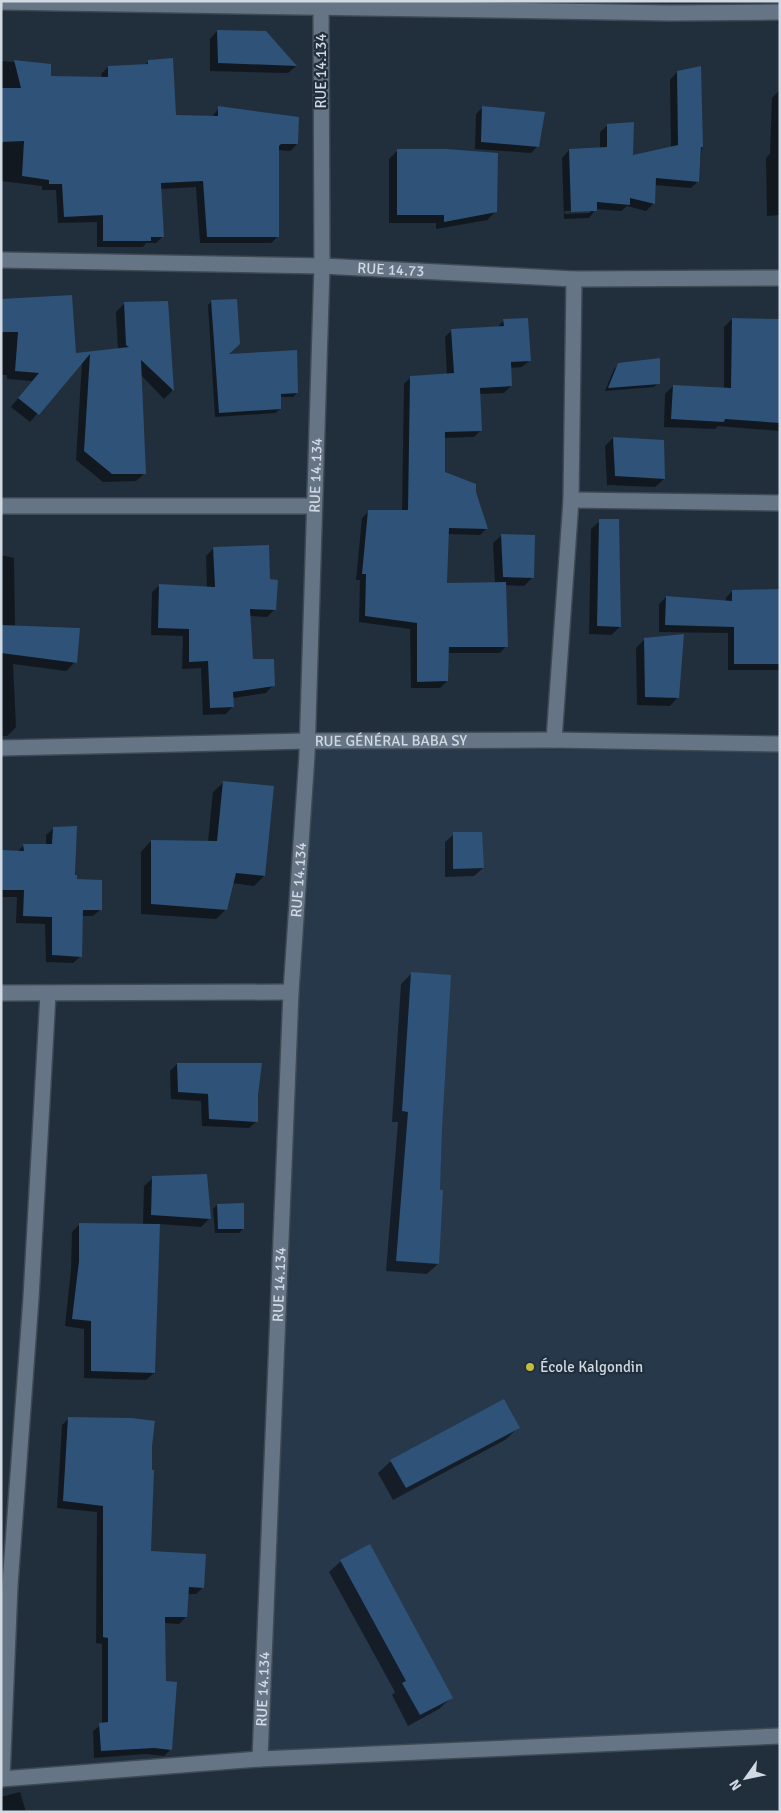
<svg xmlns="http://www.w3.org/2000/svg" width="781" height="1813" viewBox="0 0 781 1813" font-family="Signika,sans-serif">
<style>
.built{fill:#27384b}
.shadow{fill:#0007;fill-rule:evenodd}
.building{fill:#2e5278}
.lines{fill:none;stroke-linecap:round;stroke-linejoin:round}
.minor-casing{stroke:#3e4954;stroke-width:18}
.minor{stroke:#667585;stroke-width:15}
.poi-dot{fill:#c3bd3e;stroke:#212e3c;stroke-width:2}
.labels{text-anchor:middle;stroke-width:4.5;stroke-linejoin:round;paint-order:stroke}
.street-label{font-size:15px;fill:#d1d9e3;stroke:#212e3c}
.poi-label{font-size:15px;fill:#d1d9e3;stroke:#212e3c;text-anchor:start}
</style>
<rect width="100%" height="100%" fill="#212e3c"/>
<!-- built -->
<polygon class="built" points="308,747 780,752 780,1731 265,1757"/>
<!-- shadow -->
<g class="shadow">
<polygon points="217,31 265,32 296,66 288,73 210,71 210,39"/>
<polygon points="1,61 49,65 50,77 102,78 101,74 108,67 144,66 149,61 175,116 212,117 219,108 297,144 290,151 278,150 278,236 271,243 200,243 196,187 160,189 163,236 156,243 146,243 143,247 97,247 97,222 58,223 56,190 42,190 42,186 1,181"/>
<path d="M677 72 702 147 698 181 691 188 654 185 653 204 646 211 627 206 621 211 596 209 589 218 564 219 562 158 569 150 600 149V132L608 125 632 157 671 148 670 80ZM590 210V213L565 214 564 211Z"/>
<polygon points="780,90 780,215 767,216 766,158 770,154 772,98"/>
<polygon points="483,107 538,146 531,153 475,149 476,114"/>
<polygon points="398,150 496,211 487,220 436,229 436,223 389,223 389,159"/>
<polygon points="1,300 75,354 118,350 116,312 124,304 167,302 172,391 164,399 141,375 145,473 136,481 103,482 76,460 82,362 30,422 11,407 32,381 7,379 7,375 1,375"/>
<polygon points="212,301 226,356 297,393 293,397 279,397 280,409 275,413 215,417 208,305"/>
<polygon points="732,319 780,320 780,431 718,426 715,429 664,427 665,394 673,386 724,389 724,327"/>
<polygon points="504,320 529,361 522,367 510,368 511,386 504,393 479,394 481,430 474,437 444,438 444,473 475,492 487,528 480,535 448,534 446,584 495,584 493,543 502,535 533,577 524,586 504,585 506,646 500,653 447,653 447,681 440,688 411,688 410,629 359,622 360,580 356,580 362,518 369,511 402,512 404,384 411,377 447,375 445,337 452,330 497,328"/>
<polygon points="619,364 658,383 654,387 605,391 614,369"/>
<polygon points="613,438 664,479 655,487 607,485 605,446"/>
<polygon points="600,521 620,627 611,635 589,634 591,529"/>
<polygon points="214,548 269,580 274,610 267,617 250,616 252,660 273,685 266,693 233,698 233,706 226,714 203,715 201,668 182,669 183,636 151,635 152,592 160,585 207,588 206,556"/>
<polygon points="1,555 14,558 15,627 75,662 66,671 13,664 16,727 7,736 1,736"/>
<polygon points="732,591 780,591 780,670 728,670 728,633 659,632 659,604 666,597 726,601 726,598"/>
<polygon points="645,639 678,697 670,706 637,705 636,648"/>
<polygon points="224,782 264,876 254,886 232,883 226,909 216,919 141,914 141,852 151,841 208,842 213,792"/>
<polygon points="76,827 75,880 101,909 93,916 82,916 81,956 73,963 46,962 45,924 16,923 17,897 1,897 1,852 17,852 24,845 46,845 46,835 54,828"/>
<polygon points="454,834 483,868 474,876 445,877 445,842"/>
<polygon points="412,973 441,1129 438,1264 427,1274 386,1271 398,1122 392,1122 401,984"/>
<polygon points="177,1064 256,1095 257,1121 249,1128 202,1126 201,1101 171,1099 170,1071"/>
<polygon points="153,1178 210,1218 201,1227 159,1224 154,1373 146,1380 84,1378 84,1329 65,1326 71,1270 72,1232 80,1224 143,1225 144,1186"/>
<polygon points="217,1205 243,1229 239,1233 215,1233 213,1209"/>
<polygon points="69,1418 150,1446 150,1552 203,1587 196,1594 187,1594 186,1617 179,1624 164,1623 165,1682 171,1749 164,1756 146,1754 94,1758 93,1731 102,1724 102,1644 96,1643 97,1512 57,1508 62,1425"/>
<polygon points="518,1428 505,1440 393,1500 378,1473 391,1461"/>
<polygon points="341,1561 451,1698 439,1709 408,1726 392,1695 395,1692 329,1572"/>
<polygon points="20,1792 26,1812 1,1812 1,1797"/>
</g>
<!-- building -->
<g class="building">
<polygon points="217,30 266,31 297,66 218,63"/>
<polygon points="173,58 176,115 218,116 218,106 299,117 298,144 281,144 279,146 279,237 207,237 203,181 161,183 164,237 151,237 151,241 103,241 103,215 64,217 62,184 49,184 49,180 22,176 24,141 1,142 1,88 21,88 14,60 51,64 51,76 108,77 108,66 148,64 148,60"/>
<polygon points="701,66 703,147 701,147 699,182 656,178 655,204 630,198 630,205 597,202 597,211 571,212 569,149 607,147 607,124 634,122 633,155 678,145 677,71"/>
<polygon points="482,106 545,112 539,147 481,142"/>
<polygon points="397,149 447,149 498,153 497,212 444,222 444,215 397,215"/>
<polygon points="72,295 76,353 129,347 126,345 124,302 168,301 174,391 141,360 146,474 112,474 84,451 90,354 39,415 18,398 39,373 15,371 18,332 1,332 1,299"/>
<polygon points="237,299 240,344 229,354 297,350 298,393 281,394 281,409 219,413 211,300"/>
<polygon points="528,318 531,361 511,362 512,386 480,388 482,431 445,432 445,472 476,484 476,492 488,529 449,528 447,583 506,582 508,647 449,647 448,681 417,682 417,623 365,616 366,574 362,574 368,510 408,510 410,376 454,373 451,329 504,326 503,319"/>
<polygon points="732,318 780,319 780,423 725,419 724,422 671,419 673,385 731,388"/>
<polygon points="660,358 660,384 608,388 618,363"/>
<polygon points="613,437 664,440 665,479 615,476"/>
<polygon points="599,519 619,519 621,627 597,626"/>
<polygon points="501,534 535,535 534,578 503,577"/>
<polygon points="269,545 270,579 278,580 276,610 250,609 253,659 274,659 275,686 233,692 234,707 210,708 208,661 189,662 189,629 158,628 159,584 215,587 213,547"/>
<polygon points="780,589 780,664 734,664 734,627 665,625 666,596 732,601 732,590"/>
<polygon points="1,625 80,628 77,663 1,653"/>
<polygon points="684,634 679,698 645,697 644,638"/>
<polygon points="223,781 274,786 265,876 236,873 227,910 151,904 151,840 217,841"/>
<polygon points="77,826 75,875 77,875 77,879 102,880 102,910 83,910 82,957 52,955 52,917 23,916 24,890 1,890 1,850 24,851 23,844 52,844 53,827"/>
<polygon points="453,832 482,832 484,868 453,869"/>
<polygon points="411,972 451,975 442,1129 440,1190 443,1190 439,1264 396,1261 408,1112 402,1111"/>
<polygon points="177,1063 262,1063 258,1095 258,1122 209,1119 208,1094 178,1092"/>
<polygon points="207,1174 211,1219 151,1215 152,1176"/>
<polygon points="244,1203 244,1229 218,1229 217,1204"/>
<polygon points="79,1223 160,1224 155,1373 91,1371 91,1321 72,1319 79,1261"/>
<polygon points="504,1399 520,1428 406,1488 390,1460"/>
<polygon points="68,1417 132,1418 155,1421 152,1446 152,1470 154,1470 151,1551 206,1554 204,1588 189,1587 187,1617 165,1617 166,1681 177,1682 172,1750 154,1748 101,1751 99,1723 108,1722 108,1638 103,1637 103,1506 63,1501"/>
<polygon points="370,1544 453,1698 420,1715 402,1683 406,1681 340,1560"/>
</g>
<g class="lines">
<defs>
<g id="minor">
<polyline points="1,2 670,13 780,12"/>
<path id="s1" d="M1 260 322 266 574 279 780 278"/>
<polyline points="571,500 780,503"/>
<polyline points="1,506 313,506"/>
<polyline points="554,740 571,500 574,279"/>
<path id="s2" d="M1 748 307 741 554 740 780 744"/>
<polyline points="1,993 291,992"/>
<path id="s3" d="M260 1759 291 992 307 755 322 266 321 1"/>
<polyline points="1,1779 260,1759 780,1736"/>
<polyline points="2,1779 10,1585 31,1298 48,994"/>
</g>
</defs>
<!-- minor casing -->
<use href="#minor" class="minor-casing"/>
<!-- minor -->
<use href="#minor" class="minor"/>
</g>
<!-- markers -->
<circle class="poi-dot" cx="530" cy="1367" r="5"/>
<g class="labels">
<!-- street labels -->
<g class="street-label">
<text transform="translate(321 71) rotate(-90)" y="5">RUE 14.134</text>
<text dy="5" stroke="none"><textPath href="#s1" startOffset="390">RUE 14.73</textPath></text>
<text dy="5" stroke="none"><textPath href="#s3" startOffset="1285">RUE 14.134</textPath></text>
<text dy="5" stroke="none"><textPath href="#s2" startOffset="390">RUE GÉNÉRAL BABA SY</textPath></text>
<text dy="5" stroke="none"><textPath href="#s3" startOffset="880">RUE 14.134</textPath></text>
<text dy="5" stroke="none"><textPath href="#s3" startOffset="475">RUE 14.134</textPath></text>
<text dy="5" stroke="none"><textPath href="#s3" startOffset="70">RUE 14.134</textPath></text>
</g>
<!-- poi labels -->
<g class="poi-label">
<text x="540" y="1372">École Kalgondin</text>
</g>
</g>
<!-- border -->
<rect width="781" height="1813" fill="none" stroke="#d1d9e3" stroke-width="5"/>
<!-- north arrow -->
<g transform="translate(746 1778) rotate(237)" stroke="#212e3c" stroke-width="4" paint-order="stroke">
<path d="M0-4L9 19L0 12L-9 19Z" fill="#d1d9e3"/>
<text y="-8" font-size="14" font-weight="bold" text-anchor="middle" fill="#d1d9e3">N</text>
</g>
</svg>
